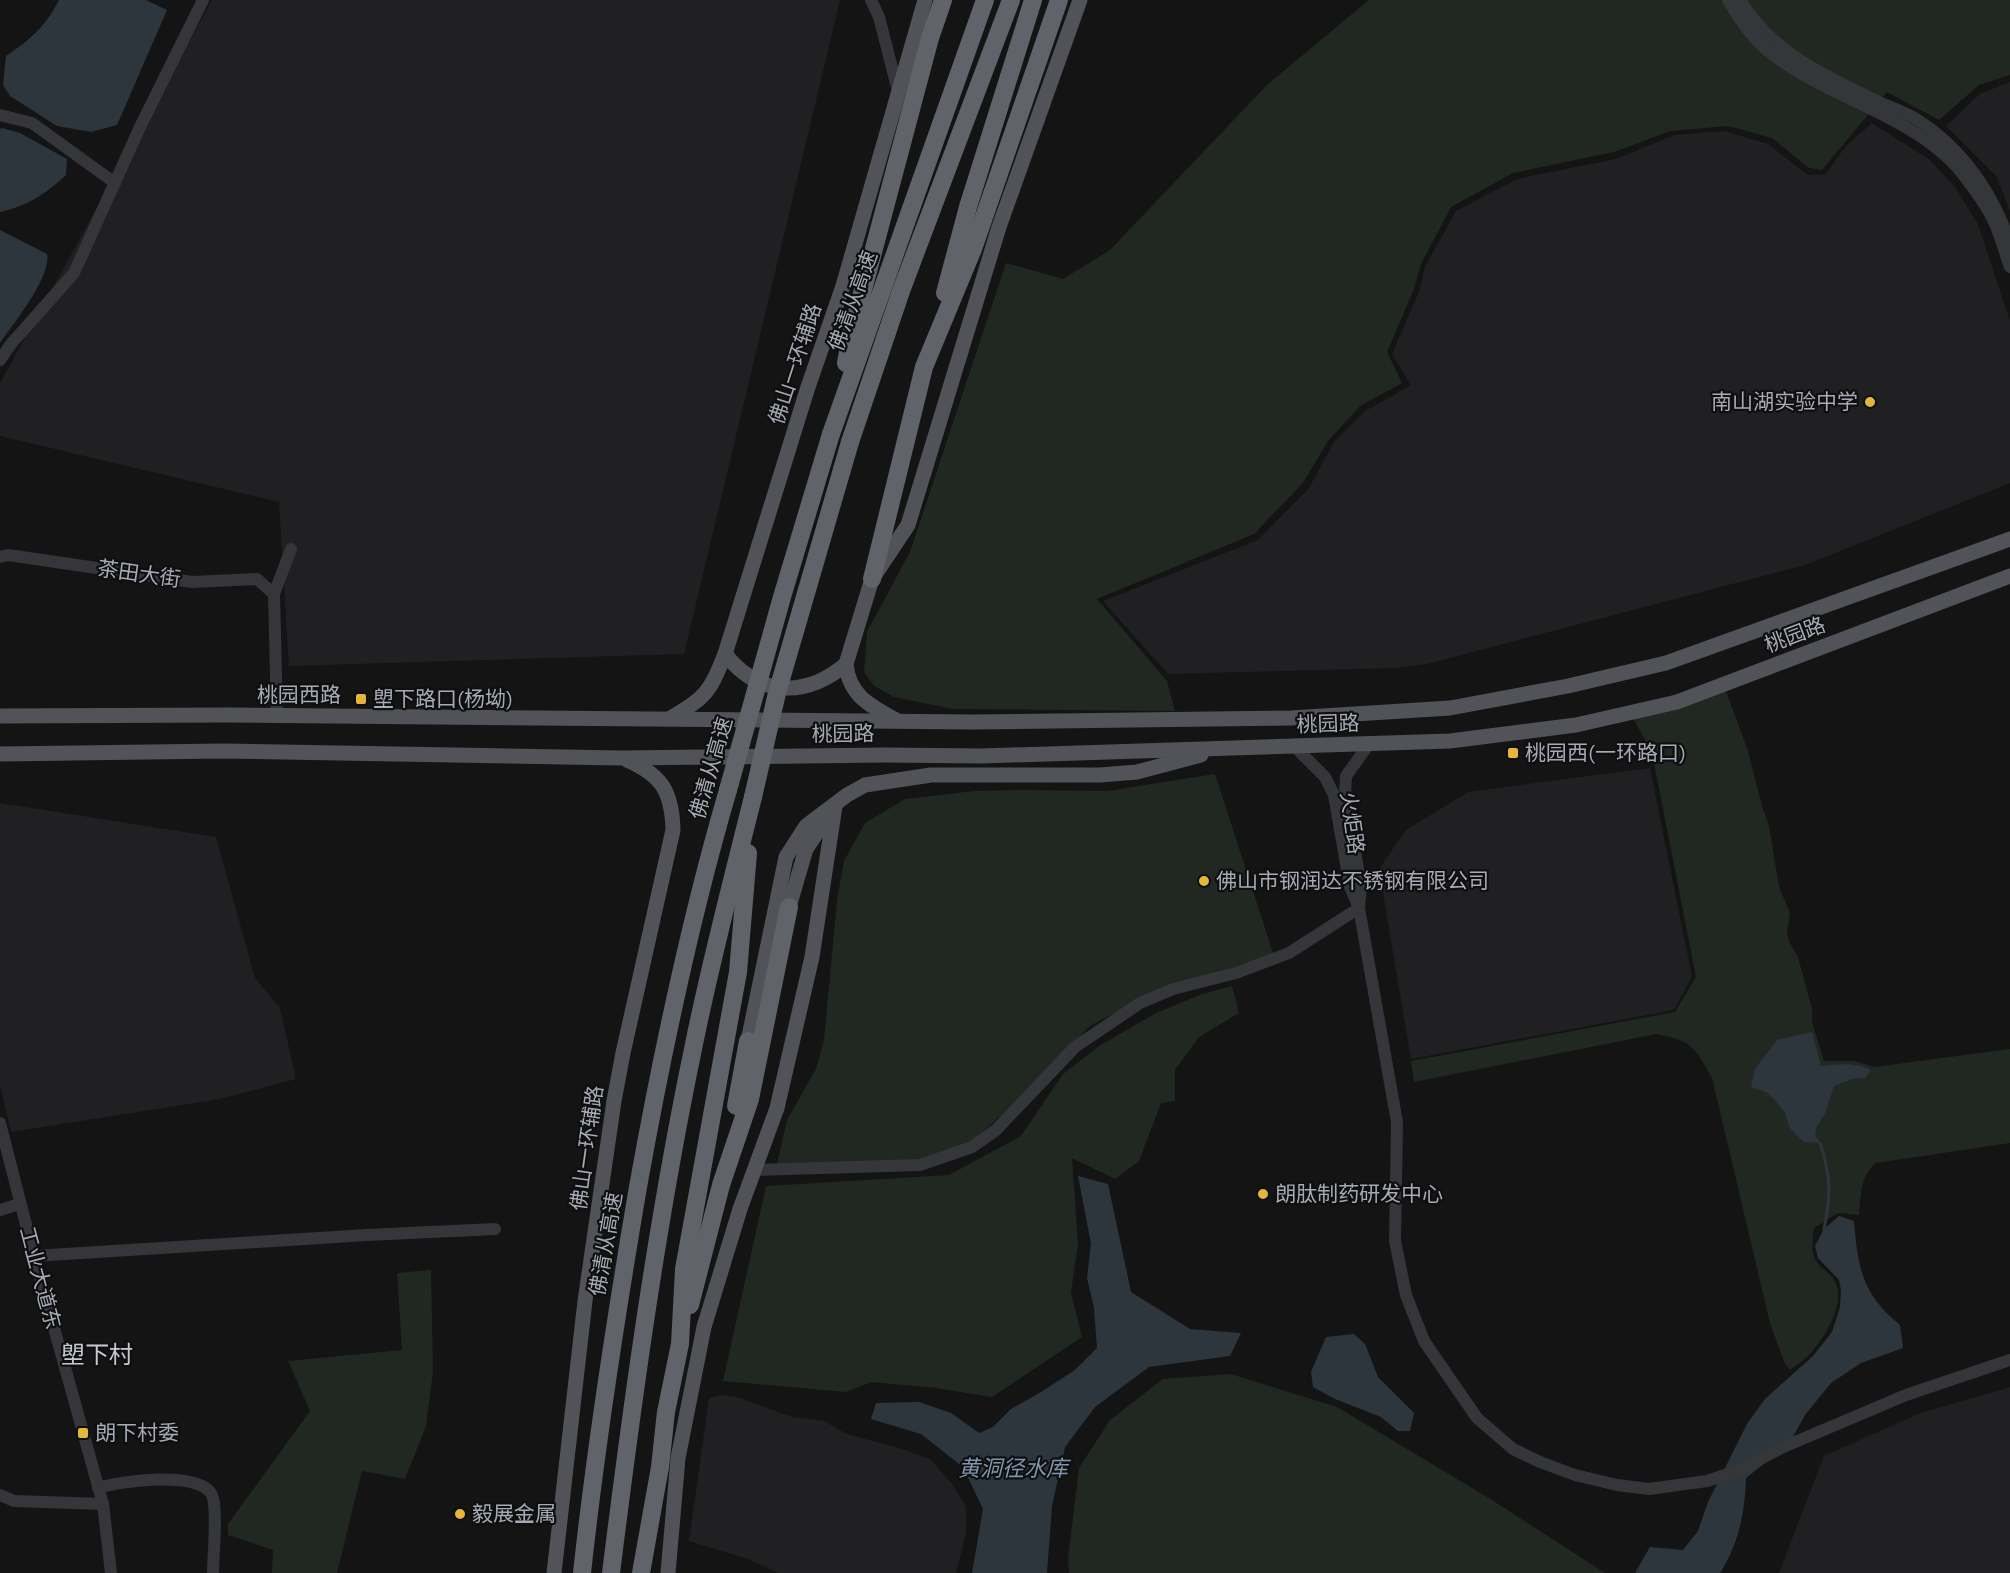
<svg xmlns="http://www.w3.org/2000/svg" width="2010" height="1573" viewBox="0 0 2010 1573" font-family="'IBM Plex Sans','Noto Sans SC',sans-serif">
<style>
.built{fill:#202022}
.green{fill:#202821}
.water{fill:#2e363d}
.lines{fill:none;stroke-linecap:round;stroke-linejoin:round}
.stream{stroke:#2e363d;stroke-width:3}
.minor{stroke:#35363a;stroke-width:12}
.major{stroke:#515359;stroke-width:15}
.highway{stroke:#61636b;stroke-width:18}
.highway-bridge{stroke:#61636b;stroke-width:18}
.poi-dot{fill:#e5b53c;stroke:#0f0f10;stroke-width:2}
.labels{text-anchor:middle;stroke-width:4.5;stroke-linejoin:round;paint-order:stroke}
.street-label{font-size:21px;fill:#a6aab5;stroke:#0f0f10}
.poi-label{font-size:21px;fill:#a6aab5;stroke:#0f0f10;text-anchor:start}
.water-label{font-size:22px;font-style:italic;fill:#7f96ae;stroke:#0f0f10}
.quarter-label{font-size:24px;fill:#c7c9d1;stroke:#0f0f10}
</style>
<rect width="100%" height="100%" fill="#141415"/>
<!-- built -->
<g class="built">
<polygon points="212,0 840,0 684,654 289,666 279,502 0,436 0,383"/>
<polygon points="2010,82 2010,211 1997,177 1946,126 1980,94"/>
<polygon points="1872,123 1930,160 1955,187 1978,224 2010,321 2010,483 1805,565 1427,664 1396,668 1168,674 1103,601 1258,540 1309,488 1334,442 1365,411 1411,385 1392,354 1419,292 1425,267 1456,211 1517,179 1616,159 1674,135 1724,131 1768,144 1808,175 1825,175 1846,146"/>
<polygon points="1650,768 1692,977 1674,1010 1411,1059 1379,869 1406,830 1468,792"/>
<polygon points="0,803 216,837 255,978 280,1008 296,1079 220,1099 11,1132 0,1085"/>
<polygon points="2010,1387 2010,1573 1779,1573 1824,1456 1918,1414"/>
<polygon points="722,1395 737,1397 792,1417 824,1421 847,1434 902,1449 931,1460 952,1484 966,1507 966,1533 956,1573 778,1573 748,1559 689,1541 709,1398"/>
</g>
<!-- green -->
<g class="green">
<polygon points="1369,0 2010,0 2010,75 1979,85 1939,120 1887,92 1822,170 1809,168 1772,138 1728,126 1670,131 1614,152 1513,173 1451,207 1421,264 1414,289 1387,352 1402,383 1360,406 1328,441 1303,483 1254,534 1097,599 1167,681 1175,711 953,709 894,697 874,686 864,672 867,632 910,552 1006,263 1063,279 1110,250 1267,85"/>
<path d="M1726 691 1748 751 1762 806 1769 826 1779 887 1790 913 1787 932 1789 942 1798 957 1812 1009V1022L1824 1061H1854L1874 1067 2010 1049V1143L1876 1163C1860 1176 1861 1195 1859 1215L1838 1213 1814 1228C1812 1243 1810 1256 1821 1267 1826 1271 1831 1275 1834 1280 1847 1302 1826 1335 1812 1352 1806 1359 1797 1364 1790 1370L1785 1364 1770 1323 1712 1078C1694 1046 1693 1041 1656 1034L1414 1082 1411 1061 1675 1012 1696 977 1655 768 1645 740 1633 718Z"/>
<polygon points="1215,774 1274,956 1146,996 1090,1026 1028,1091 974,1140 919,1162 777,1164 787,1120 816,1069 824,1040 837,900 844,861 865,823 905,799 974,791 1023,790 1107,791"/>
<polygon points="1232,986 1239,1013 1199,1037 1175,1070 1175,1101 1161,1103 1139,1161 1115,1179 1072,1158 1078,1244 1071,1292 1082,1337 992,1397 936,1388 871,1382 846,1392 723,1381 766,1186 949,1175 1021,1136 1063,1074 1099,1046 1156,1013 1202,994"/>
<polygon points="431,1270 433,1372 426,1426 405,1479 362,1471 337,1573 272,1573 273,1550 228,1535 228,1524 310,1411 288,1361 402,1350 397,1273"/>
<polygon points="1231,1374 1337,1407 1492,1500 1605,1573 1069,1573 1068,1560 1079,1468 1110,1420 1163,1379"/>
</g>
<!-- water -->
<g class="water">
<path d="M59 0H146L167 10 117 125 91 132 57 126 10 96 3 85 6 56C30 40 46 26 59 0Z"/>
<path d="M2 128 20 133 67 159 66 175C44 195 29 205 0 212V129Z"/>
<path d="M0 230 47 254C52 276 13 324 0 343Z"/>
<path d="M1812 1032 1821 1066C1839 1064 1854 1062 1871 1070L1865 1078 1852 1079 1834 1086 1825 1114 1816 1128 1815 1135 1820 1143 1804 1142 1790 1128 1785 1113 1773 1098 1766 1092 1751 1087 1755 1069 1777 1040Z"/>
<polygon points="1078,1176 1108,1184 1131,1292 1190,1329 1241,1333 1230,1356 1149,1367 1095,1407 1065,1447 1052,1506 1047,1573 972,1573 983,1509 963,1467 921,1434 871,1419 876,1403 919,1402 951,1413 979,1433 993,1427 1011,1409 1041,1392 1075,1370 1097,1348 1094,1308 1087,1278 1091,1244"/>
<path d="M1839 1216 1854 1221C1858 1268 1862 1294 1900 1325L1903 1348 1861 1363 1831 1383 1805 1415 1789 1444 1746 1478C1745 1512 1739 1543 1720 1573H1636V1571L1650 1547 1683 1550 1698 1531 1708 1502 1747 1424 1765 1399 1813 1356 1832 1332 1840 1307 1841 1290 1839 1280 1818 1258 1815 1246 1824 1229Z"/>
<polygon points="1354,1334 1365,1344 1378,1377 1414,1413 1410,1431 1398,1431 1381,1417 1335,1399 1313,1387 1311,1372 1326,1337"/>
</g>
<g class="lines">
<!-- stream -->
<path class="stream" d="M1820 1143C1831 1175 1831 1196 1824 1229"/>
<!-- minor -->
<g class="minor">
<polyline points="871,0 879,17 898,91"/>
<path d="M1728 0C1739 18 1750 36 1767 50 1823 97 1907 112 1957 167 1969 182 1988 207 1995 224 2001 238 2005 253 2010 267"/>
<path d="M1740 0C1773 54 1826 76 1881 103 1893 108 1907 113 1918 120 1963 149 1992 192 2010 242"/>
<polyline points="0,115 32,123 115,183"/>
<polyline points="0,360 11,344 74,273 140,127 203,0"/>
<polyline points="0,557 8,555 192,582 257,579 274,594"/>
<polyline points="277,716 274,594 291,549"/>
<polyline points="1294,746 1325,777 1334,795 1350,887 1359,908 1361,886 1345,794 1346,776 1369,744"/>
<polyline points="0,1123 34,1256 103,1504 111,1573"/>
<polyline points="754,1170 920,1165 972,1147 996,1130 1075,1047 1140,1003 1173,989 1236,973 1289,953 1359,908 1397,1122 1395,1241 1406,1295 1424,1341 1477,1418 1513,1449 1540,1462 1575,1475 1617,1485 1649,1489 1707,1481 1740,1470 1781,1448 1906,1395 2010,1360"/>
<polyline points="0,1210 20,1204"/>
<polyline points="34,1256 367,1235 495,1229"/>
<path d="M98 1488C120 1481 200 1470 212 1495 218 1508 213 1557 213 1573"/>
<polyline points="0,1495 14,1501 103,1504"/>
</g>
<!-- major -->
<g class="major">
<path d="M725 654C759 697 806 698 846 664"/>
<polyline points="0,716 226,715 973,722 1291,718 1450,708 1568,686 1666,663 2010,539"/>
<path d="M669 719C706 697 709 694 725 654L808 387 843 286 925 0"/>
<path d="M896 720C871 706 849 696 846 664L872 579 908 525 999 227 1080 0"/>
<polyline points="0,754 222,751 621,758 885,755 982,756 1450,741 1576,725 1677,702 2010,576"/>
<polyline points="789,907 806,849 830,813"/>
<polyline points="748,1041 786,857 806,826 847,795 865,785 931,775 1100,775 1137,772 1201,755"/>
<path d="M554 1573 585 1301 614 1101 623 1053 673 830C672 792 662 775 627 760"/>
<polyline points="668,1573 678,1458 704,1327 740,1209 777,1108 812,957 835,806"/>
</g>
<!-- highway -->
<g class="highway">
<polyline points="945,293 968,207 1033,0"/>
<polyline points="846,363 851,335 930,38 943,0"/>
<polyline points="831,434 985,0"/>
<polyline points="850,442 901,291 1011,0"/>
<polyline points="872,579 924,367 973,249 1059,0"/>
<polyline points="736,1106 748,1041"/>
<polyline points="690,1305 721,1185 750,1099 789,907"/>
<path d="M582 1573C596 1444 616 1316 638 1187 662 1053 690 920 728 790"/>
<path d="M611 1573C633 1397 657 1222 693 1049 710 964 732 881 753 797"/>
<polyline points="641,1573 660,1467 666,1412 680,1344 684,1269 738,972 748,853"/>
</g>
<!-- highway-bridge -->
<g class="highway-bridge">
<polyline points="728,790 782,597 831,434"/>
<polyline points="753,797 777,693 850,442"/>
</g>
</g>
<!-- markers -->
<g class="poi-dot">
<circle cx="1870" cy="402" r="6"/>
<rect x="355" y="693" width="12" height="12" rx="3"/>
<rect x="1507" y="747" width="12" height="12" rx="3"/>
<circle cx="1204" cy="881" r="6"/>
<circle cx="1263" cy="1194" r="6"/>
<rect x="77" y="1427" width="12" height="12" rx="3"/>
<circle cx="460" cy="1514" r="6"/>
</g>
<g class="labels">
<!-- street labels -->
<g class="street-label">
<text transform="translate(853 301) rotate(-70)" y="7">佛清从高速</text>
<text transform="translate(795 364) rotate(-72)" y="7">佛山一环辅路</text>
<text transform="translate(139 574) rotate(8)" y="7">茶田大街</text>
<text transform="translate(1795 635) rotate(-21)" y="7">桃园路</text>
<text x="299" y="702">桃园西路</text>
<text transform="translate(1328 724) rotate(-2)" y="7">桃园路</text>
<text transform="translate(843 734) rotate(-1)" y="7">桃园路</text>
<text transform="translate(711 768) rotate(-74)" y="7">佛清从高速</text>
<text transform="translate(1352 823) rotate(82)" y="7">火炬路</text>
<text transform="translate(587 1148) rotate(-82)" y="7">佛山一环辅路</text>
<text transform="translate(606 1244) rotate(-80)" y="7">佛清从高速</text>
<text transform="translate(40 1278) rotate(75)" y="7">工业大道东</text>
</g>
<!-- poi labels -->
<g class="poi-label">
<text x="1858" y="409" text-anchor="end">南山湖实验中学</text>
<text x="373" y="706">塱下路口(杨坳)</text>
<text x="1525" y="760">桃园西(一环路口)</text>
<text x="1216" y="888">佛山市钢润达不锈钢有限公司</text>
<text x="1275" y="1201">朗肽制药研发中心</text>
<text x="95" y="1440">朗下村委</text>
<text x="472" y="1521">毅展金属</text>
</g>
<!-- water labels -->
<g class="water-label">
<text x="1013" y="1476">黄洞径水库</text>
</g>
<!-- quarter labels -->
<g class="quarter-label">
<text x="97" y="1363">塱下村</text>
</g>
</g>
</svg>
